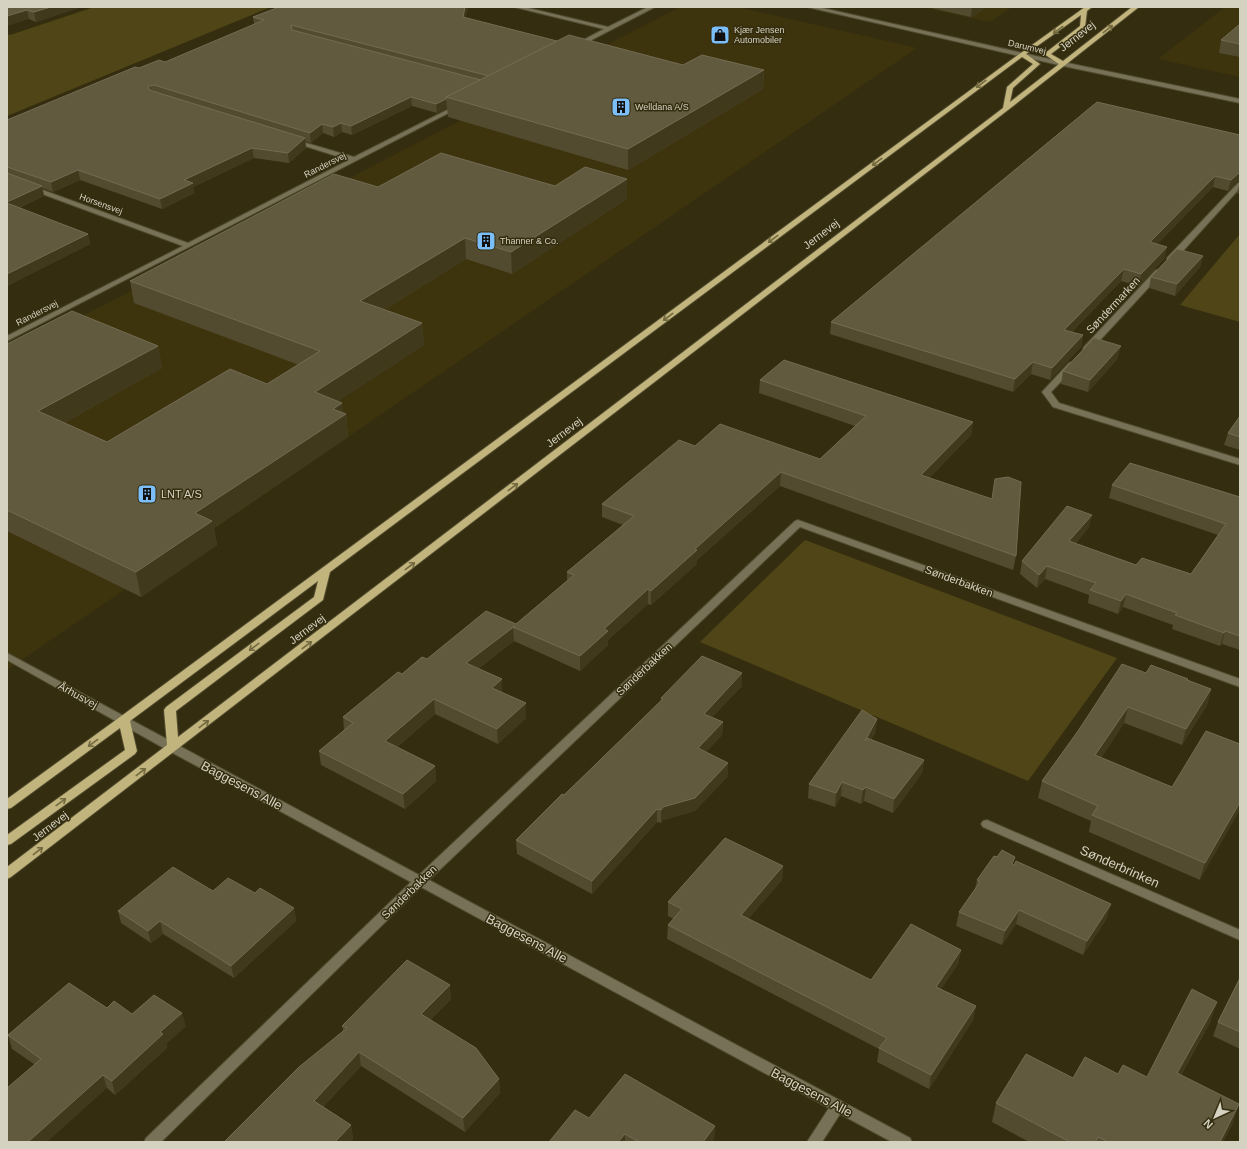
<svg xmlns="http://www.w3.org/2000/svg" width="1247" height="1149" viewBox="0 0 1247 1149" font-family="Helvetica,sans-serif">
<style>
.built{fill:#3d340e}
.green{fill:#504516}
.lines{fill:none;stroke-linecap:round;stroke-linejoin:round}
.minor-casing{stroke:#514b2f;stroke-width:2}
.major-casing{stroke:#514b2f;stroke-width:2}
.minor{fill:#777157;fill-rule:evenodd}
.major{fill:#c2b47d;fill-rule:evenodd}
.wall{fill:#534b2f}
.shaded-wall{fill:#41391c}
.building{fill:#615a3f;stroke:#736c53}
.oneway{stroke:#746a40}
.labels{text-anchor:middle;stroke-width:3;stroke-linejoin:round;paint-order:stroke}
.far-poi-label{font-size:9px;fill:#d6d2c1;stroke:#342d0f;text-anchor:start}
.far-street-label{font-size:9px;fill:#d6d2c1;stroke:#342d0f}
.street-label{font-size:11px;fill:#d6d2c1;stroke:#342d0f}
.poi-label{font-size:11px;fill:#d6d2c1;stroke:#342d0f;text-anchor:start}
.near-street-label{font-size:13px;fill:#d6d2c1;stroke:#342d0f}
</style>
<rect width="100%" height="100%" fill="#342d0f"/>
<!-- built -->
<g class="built">
<polygon points="680,7 738,7 917,48 7,670 7,355"/>
<polygon points="920,7 1012,7 990,22"/>
<polygon points="1225,7 1240,7 1240,77 1158,59"/>
</g>
<!-- green -->
<g class="green">
<polygon points="94,7 271,7 7,116 7,34 10,35"/>
<polygon points="1240,234 1240,322 1180,305"/>
<polygon points="805,540 1117,658 1028,781 700,642"/>
</g>
<g class="lines">
<defs>
<g id="minor">
<polygon points="514,7 524,7 608,27 648,7 655,7 576,48 574,47 574,45 604,29"/>
<polygon points="807,7 818,7 1063,62 1240,99 1240,103 1063,66"/>
<polygon points="457,105 462,106 7,341 7,336 183,246 7,181 7,177 188,243 349,160 292,142 292,140 296,140 354,157"/>
<polygon points="1240,182 1240,188 1173,262 1167,262 1167,258 1238,183"/>
<polygon points="1156,270 1162,270 1163,272 1090,351 1084,351 1083,349 1084,347"/>
<polygon points="1072,362 1076,365 1075,367 1051,392 1059,403 1240,459 1240,465 1053,407 1042,392 1069,363"/>
<polygon points="798,520 1240,679 1240,687 800,527 429,880 910,1138 912,1142 892,1142 840,1114 822,1142 807,1142 829,1108 421,887 161,1142 144,1142 146,1138 411,882 169,751 7,660 7,653 419,875 795,521"/>
<polygon points="987,820 1240,930 1240,940 983,827 981,824 983,821"/>
</g>
<path id="major" d="M1085 7H1092L1087 11 1085 28 1051 54 1063 61 1132 7H1139L1008 110 11 877 7 879V867L167 745 164 710 166 707 314 597 318 581 130 721 137 751 135 754 11 844 7 845V835L125 750 120 728 11 808 7 809V799L120 717 1011 60ZM1081 15 1080 26 1044 54 1059 64 1010 102 1013 88 1040 64 1026 54ZM1022 57 1033 64 1007 87 1003 108 178 737 176 711 323 600 330 572Z"/>
</defs>
<!-- minor casing -->
<use href="#minor" class="minor-casing"/>
<!-- major casing -->
<use href="#major" class="major-casing"/>
<!-- minor -->
<use href="#minor" class="minor"/>
<!-- major -->
<use href="#major" class="major"/>
</g>
<!-- wall -->
<g class="wall">
<polygon points="7,7 81,7 36,22 29,19"/>
<polygon points="468,7 465,18 557,41 683,65 764,70 763,89 628,170 448,117 447,108 437,113 412,106 352,135 342,132 334,137 323,133 311,143 305,141 306,148 289,163 254,158 193,187 194,193 162,209 80,180 53,192 42,188 44,196 19,208 88,234 90,244 7,286 7,120 139,68 165,62 254,25 253,17"/>
<polygon points="927,7 986,7 971,17"/>
<polygon points="1240,24 1240,57 1219,53 1221,40"/>
<polygon points="1097,102 1240,181 1228,191 1213,187 1157,244 1165,258 1139,286 1121,281 1072,332 1083,335 1081,347 1050,380 1031,374 1013,392 830,334 831,322"/>
<polygon points="1240,182 1240,194 1237,193"/>
<polygon points="555,186 627,199 512,274 466,259 384,310 422,323 424,345 338,401 343,413 346,414 348,437 214,528 217,545 141,597 7,531 7,344 158,346 162,368 64,423 107,442 267,384 299,365 134,303 130,281 378,187"/>
<polygon points="1203,256 1200,267 1175,296 1149,288 1151,277"/>
<polygon points="1118,358 1088,392 1061,384 1063,371"/>
<polygon points="760,380 973,422 971,435 929,478 1016,556 1013,570 780,486 697,560 697,564 651,605 648,604 608,640 608,645 580,671 514,641 478,669 502,679 502,692 526,718 498,744 435,714 397,747 435,766 436,781 405,809 321,765 319,751 344,730 343,717 402,674 427,659 516,624 567,581 567,572 623,525 602,517 602,504 695,446 820,459 855,426 759,393"/>
<polygon points="1240,416 1240,450 1224,445 1228,433"/>
<polygon points="1112,485 1240,497 1240,650 1222,644 1220,646 1172,629 1173,625 1123,607 1118,614 1088,603 1089,595 1045,579 1037,588 1020,574 1022,561 1089,527 1075,544 1136,565 1191,574 1218,535 1109,498"/>
<polygon points="1146,673 1188,681 1211,689 1207,705 1182,745 1124,723 1101,758 1172,787 1240,744 1200,880 1089,832 1091,821 1038,798 1042,781"/>
<polygon points="742,686 712,717 723,722 722,735 706,752 728,776 695,811 663,820 661,823 657,822 592,894 517,854 516,840 564,795 660,701 661,698"/>
<polygon points="877,719 875,733 871,740 924,760 922,773 893,813 864,801 861,804 841,796 835,807 808,798 809,784"/>
<polygon points="1014,865 1107,918 1083,955 1016,924 1002,945 956,926 959,912 975,889 977,880"/>
<polygon points="783,866 782,880 748,919 871,980 961,950 958,964 941,989 976,1006 973,1020 929,1089 877,1062 879,1049 667,939 668,925 674,919 668,916 668,902"/>
<polygon points="213,891 255,893 294,908 296,921 234,978 163,934 151,943 121,923 118,911"/>
<polygon points="1240,978 1240,1049 1213,1036 1218,1022"/>
<polygon points="451,999 430,1020 499,1079 500,1093 465,1132 361,1066 323,1107 351,1125 353,1139 350,1142 224,1142 343,1031 342,1026"/>
<polygon points="107,1008 132,1014 186,1026 166,1044 167,1048 115,1095 107,1088 34,1064 12,1049 8,1035"/>
<polygon points="1211,1021 1181,1075 1233,1123 1223,1142 1029,1142 992,1122 996,1103 1073,1078 1118,1074 1147,1077"/>
<polygon points="589,1118 715,1126 714,1139 712,1142 549,1142"/>
</g>
<!-- shaded-wall -->
<g class="shaded-wall">
<polygon points="51,7 81,7 36,22 34,12"/>
<polygon points="465,7 468,7 463,26 463,17"/>
<polygon points="972,7 986,7 971,17"/>
<polygon points="27,10 29,19 7,26 7,16"/>
<polygon points="764,70 763,89 628,170 628,149"/>
<polygon points="411,97 412,106 352,135 351,126"/>
<polygon points="446,99 447,108 437,113 436,104"/>
<polygon points="341,123 342,132 334,137 333,127"/>
<polygon points="322,124 323,133 311,143 310,133"/>
<polygon points="305,138 306,148 289,163 288,153"/>
<polygon points="252,148 254,158 193,187 194,193 162,209 160,199 184,180"/>
<polygon points="78,170 80,180 53,192 51,182"/>
<polygon points="1240,172 1240,181 1228,191 1231,180"/>
<polygon points="1215,176 1213,187 1148,254 1150,242"/>
<polygon points="627,179 627,199 512,274 511,252"/>
<polygon points="42,186 44,196 7,213 7,202"/>
<polygon points="88,234 90,244 7,286 7,274"/>
<polygon points="465,238 466,259 363,323 360,301"/>
<polygon points="1167,247 1165,258 1139,286 1141,274"/>
<polygon points="1203,256 1200,267 1175,296 1177,284"/>
<polygon points="1124,269 1121,281 1062,342 1064,330"/>
<polygon points="422,323 424,345 317,415 315,392"/>
<polygon points="1083,335 1081,347 1050,380 1052,368"/>
<polygon points="158,346 162,368 44,434 38,411"/>
<polygon points="1121,346 1118,358 1088,392 1090,380"/>
<polygon points="1033,362 1031,374 1013,392 1015,379"/>
<polygon points="342,403 344,416 346,414 348,437 214,528 217,545 141,597 136,572 195,513 333,409"/>
<polygon points="973,422 971,435 919,489 921,475"/>
<polygon points="781,472 780,486 697,560 697,564 651,605 651,591 695,549"/>
<polygon points="1092,515 1089,527 1066,554 1069,541"/>
<polygon points="1047,566 1045,579 1037,588 1039,575"/>
<polygon points="648,589 648,604 608,640 608,645 580,671 580,656 604,629"/>
<polygon points="1126,594 1123,607 1118,614 1121,601"/>
<polygon points="513,627 514,641 467,677 466,663"/>
<polygon points="1225,631 1222,644 1220,646 1224,633"/>
<polygon points="742,673 742,686 703,727 704,714"/>
<polygon points="502,679 502,694 492,688"/>
<polygon points="1211,689 1207,705 1182,745 1186,729"/>
<polygon points="434,699 435,714 387,755 385,741"/>
<polygon points="526,703 526,718 498,744 497,729"/>
<polygon points="1128,707 1124,723 1092,772 1095,755"/>
<polygon points="877,719 875,733 863,754 865,741"/>
<polygon points="723,722 722,735 697,762 698,748"/>
<polygon points="924,760 922,773 893,813 894,799"/>
<polygon points="728,763 728,776 695,811 663,820 661,823 661,810 663,807"/>
<polygon points="435,766 436,781 405,809 403,794"/>
<polygon points="842,782 841,796 835,807 836,793"/>
<polygon points="866,787 864,801 861,804 863,790"/>
<polygon points="1240,802 1240,810 1200,880 1205,863"/>
<polygon points="657,809 657,822 592,894 592,881"/>
<polygon points="783,866 782,880 740,929 741,915"/>
<polygon points="1111,904 1107,918 1083,955 1087,941"/>
<polygon points="294,908 296,921 234,978 231,966"/>
<polygon points="1019,910 1016,924 1002,945 1005,931"/>
<polygon points="160,921 163,934 151,943 148,931"/>
<polygon points="961,950 958,964 933,1001 936,987"/>
<polygon points="450,985 451,999 423,1028 421,1014"/>
<polygon points="1217,1002 1211,1021 1171,1092 1177,1073"/>
<polygon points="976,1006 973,1020 929,1089 931,1075"/>
<polygon points="182,1013 186,1026 166,1044 167,1048 115,1095 112,1081 160,1032"/>
<polygon points="359,1052 361,1066 316,1114 314,1101"/>
<polygon points="103,1075 107,1088 47,1142 28,1142"/>
<polygon points="499,1079 500,1093 465,1132 463,1118"/>
<polygon points="1239,1104 1233,1123 1223,1142 1220,1142"/>
<polygon points="351,1125 353,1139 350,1142 335,1142"/>
<polygon points="715,1126 714,1139 712,1142 703,1142"/>
<polygon points="625,1134 625,1142 618,1142"/>
</g>
<!-- building -->
<g class="building">
<polygon points="7,7 51,7 34,12 27,10 7,16"/>
<polygon points="279,7 465,7 463,17 557,41 489,76 291,25 292,30 481,80 446,97 446,99 436,104 411,97 351,126 341,123 333,127 322,124 310,133 154,85 148,86 149,90 305,138 288,153 252,148 184,180 193,183 160,199 78,170 51,182 7,167 7,120 135,67 139,68 159,60 165,62 264,20 253,17"/>
<polygon points="1240,24 1240,44 1221,40"/>
<polygon points="569,35 683,65 702,55 764,70 628,149 446,97"/>
<polygon points="1097,102 1240,135 1240,172 1231,180 1215,176 1150,242 1167,247 1141,274 1124,269 1064,330 1083,335 1052,368 1033,362 1015,379 831,322"/>
<polygon points="441,153 555,186 585,167 627,179 511,252 465,238 360,301 422,323 315,392 342,403 333,409 346,414 195,513 212,521 136,572 7,510 7,344 72,311 158,346 38,411 107,442 230,369 267,384 320,351 130,281 334,174 378,187"/>
<polygon points="7,173 42,186 7,202"/>
<polygon points="7,203 88,234 7,274"/>
<polygon points="1177,249 1203,256 1177,284 1151,277"/>
<polygon points="1094,338 1121,346 1090,380 1063,371"/>
<polygon points="784,360 973,422 921,475 992,499 995,479 1008,477 1021,482 1016,556 781,472 695,549 697,550 651,591 648,589 604,629 608,631 580,656 513,627 515,626 466,663 502,679 492,688 526,703 497,729 434,699 385,741 435,766 403,794 319,751 353,723 343,717 398,672 402,674 422,657 427,659 486,611 516,624 574,575 567,572 634,516 602,504 679,440 695,446 720,424 820,459 866,416 760,380"/>
<polygon points="1240,416 1240,437 1228,433"/>
<polygon points="1130,463 1240,497 1240,636 1225,631 1224,633 1175,615 1177,613 1126,594 1121,601 1090,590 1096,583 1047,566 1039,575 1022,561 1067,506 1092,515 1069,541 1136,565 1142,558 1191,574 1226,524 1112,485"/>
<polygon points="702,656 742,673 704,714 723,722 698,748 728,763 695,798 663,807 661,810 657,809 592,881 516,840 562,794 564,795 663,699 661,698"/>
<polygon points="1122,664 1146,673 1151,665 1188,679 1187,680 1211,689 1186,729 1128,707 1095,755 1172,787 1206,731 1240,744 1240,802 1205,863 1092,815 1098,806 1042,781 1078,731"/>
<polygon points="862,710 877,719 865,741 867,738 924,760 894,799 866,787 863,790 842,782 836,793 809,784"/>
<polygon points="725,838 783,866 741,915 871,980 911,924 961,950 936,987 976,1006 931,1075 879,1048 887,1038 668,925 682,909 668,902"/>
<polygon points="1002,850 1015,857 1012,864 1014,865 1016,861 1111,904 1087,941 1019,910 1005,931 959,912 980,882 977,880 994,856 997,857"/>
<polygon points="173,867 213,891 228,878 255,893 260,888 294,908 231,966 160,921 148,931 118,911"/>
<polygon points="407,960 450,985 421,1014 476,1048 499,1079 463,1118 359,1052 314,1101 351,1125 335,1142 224,1142 299,1067 347,1028 342,1026"/>
<polygon points="1240,978 1240,1032 1218,1022"/>
<polygon points="69,983 107,1008 114,1001 132,1014 154,995 182,1013 160,1032 163,1034 112,1081 103,1075 28,1142 7,1142 7,1088 41,1059 8,1035"/>
<polygon points="1192,989 1217,1002 1177,1073 1239,1104 1220,1142 1108,1142 1098,1137 1095,1142 1070,1142 996,1103 1026,1054 1073,1078 1085,1057 1118,1074 1123,1065 1147,1077"/>
<polygon points="625,1074 715,1126 703,1142 639,1142 625,1134 618,1142 549,1142 575,1110 589,1118"/>
</g>
<!-- one-way arrows -->
<defs><path id="oneway-shaft" d="M-6 0H5M1.5-3L5.5 0L1.5 3" fill="none" stroke-width="1.6" stroke-linecap="round" stroke-linejoin="round"/></defs>
<g class="oneway">
<use href="#oneway-shaft" transform="translate(1108 29) rotate(-38)"/>
<use href="#oneway-shaft" transform="translate(1058 30) rotate(144)"/>
<use href="#oneway-shaft" transform="translate(981 84) rotate(143)"/>
<use href="#oneway-shaft" transform="translate(877 162) rotate(143)"/>
<use href="#oneway-shaft" transform="translate(773 239) rotate(143)"/>
<use href="#oneway-shaft" transform="translate(668 317) rotate(143)"/>
<use href="#oneway-shaft" transform="translate(513 487) rotate(-37)"/>
<use href="#oneway-shaft" transform="translate(410 566) rotate(-37)"/>
<use href="#oneway-shaft" transform="translate(307 645) rotate(-37)"/>
<use href="#oneway-shaft" transform="translate(254 647) rotate(143)"/>
<use href="#oneway-shaft" transform="translate(204 724) rotate(-37)"/>
<use href="#oneway-shaft" transform="translate(93 743) rotate(144)"/>
<use href="#oneway-shaft" transform="translate(141 772) rotate(-37)"/>
<use href="#oneway-shaft" transform="translate(61 802) rotate(-36)"/>
<use href="#oneway-shaft" transform="translate(38 851) rotate(-37)"/>
</g>
<!-- icons -->
<defs>
<symbol id="shop-square" viewBox="-11 -11 22 22"><rect x="-9" y="-9" width="18" height="18" rx="4" fill="#7bbef8" stroke="#342d0f"/><path d="M-5-2.5h2.3a2.7 3.5 0 0 1 5.4 0H5L5.5 6h-11ZM-1.5-2.5h3a1.5 2.3 0 0 0-3 0Z" fill="#111"/></symbol>
<symbol id="building-square" viewBox="-11 -11 22 22"><rect x="-9" y="-9" width="18" height="18" rx="4" fill="#7bbef8" stroke="#342d0f"/><path d="M-4-6H4V6H1V3H-1V6H-4ZM-2.5-4.3h1.7v1.8h-1.7ZM.8-4.3h1.7v1.8H.8ZM-2.5-1h1.7V.8h-1.7ZM.8-1h1.7V.8H.8Z" fill="#111"/></symbol>
</defs>
<g fill-rule="evenodd">
<use href="#shop-square" x="709" y="24" width="22" height="22"/>
<use href="#building-square" x="610" y="96" width="22" height="22"/>
<use href="#building-square" x="475" y="230" width="22" height="22"/>
<use href="#building-square" x="136" y="483" width="22" height="22"/>
</g>
<g class="labels">
<!-- far-poi labels -->
<g class="far-poi-label">
<text x="734" y="33">Kjær Jensen<tspan x="734" dy="10">Automobiler</tspan></text>
<text x="635" y="110">Welldana A/S</text>
<text x="500" y="244">Thanner &amp; Co.</text>
</g>
<!-- far-street labels -->
<g class="far-street-label">
<text transform="translate(1027 47) rotate(13)" y="3">Darumvej</text>
<text transform="translate(325 165) rotate(-27)" y="3">Randersvej</text>
<text transform="translate(101 204) rotate(20)" y="3">Horsensvej</text>
<text transform="translate(37 313) rotate(-27)" y="3">Randersvej</text>
</g>
<!-- street labels -->
<g class="street-label">
<text transform="translate(1077 36) rotate(-38)" y="4">Jernevej</text>
<text transform="translate(821 234) rotate(-37)" y="4">Jernevej</text>
<text transform="translate(1113 305) rotate(-47)" y="4">Søndermarken</text>
<text transform="translate(564 432) rotate(-37)" y="4">Jernevej</text>
<text transform="translate(959 581) rotate(20)" y="4">Sønderbakken</text>
<text transform="translate(307 629) rotate(-37)" y="4">Jernevej</text>
<text transform="translate(644 669) rotate(-43)" y="4">Sønderbakken</text>
<text transform="translate(78 695) rotate(29)" y="4">Århusvej</text>
<text transform="translate(50 826) rotate(-37)" y="4">Jernevej</text>
<text transform="translate(409 892) rotate(-44)" y="4">Sønderbakken</text>
</g>
<!-- poi labels -->
<g class="poi-label">
<text x="161" y="498">LNT A/S</text>
</g>
<!-- near-street labels -->
<g class="near-street-label">
<text transform="translate(242 785) rotate(28)" y="5">Baggesens Alle</text>
<text transform="translate(1120 866) rotate(24)" y="5">Sønderbrinken</text>
<text transform="translate(527 938) rotate(28)" y="5">Baggesens Alle</text>
<text transform="translate(812 1092) rotate(28)" y="5">Baggesens Alle</text>
</g>
</g>
<!-- border -->
<rect width="1247" height="1149" fill="none" stroke="#d6d2c1" stroke-width="16"/>
<!-- north arrow -->
<g transform="translate(1215 1117) rotate(224)" stroke="#342d0f" stroke-width="3" paint-order="stroke">
<path d="M0-3L7 15L0 10L-7 15Z" fill="#d6d2c1"/>
<text y="-6" font-size="11" font-weight="bold" text-anchor="middle" fill="#d6d2c1">N</text>
</g>
</svg>
